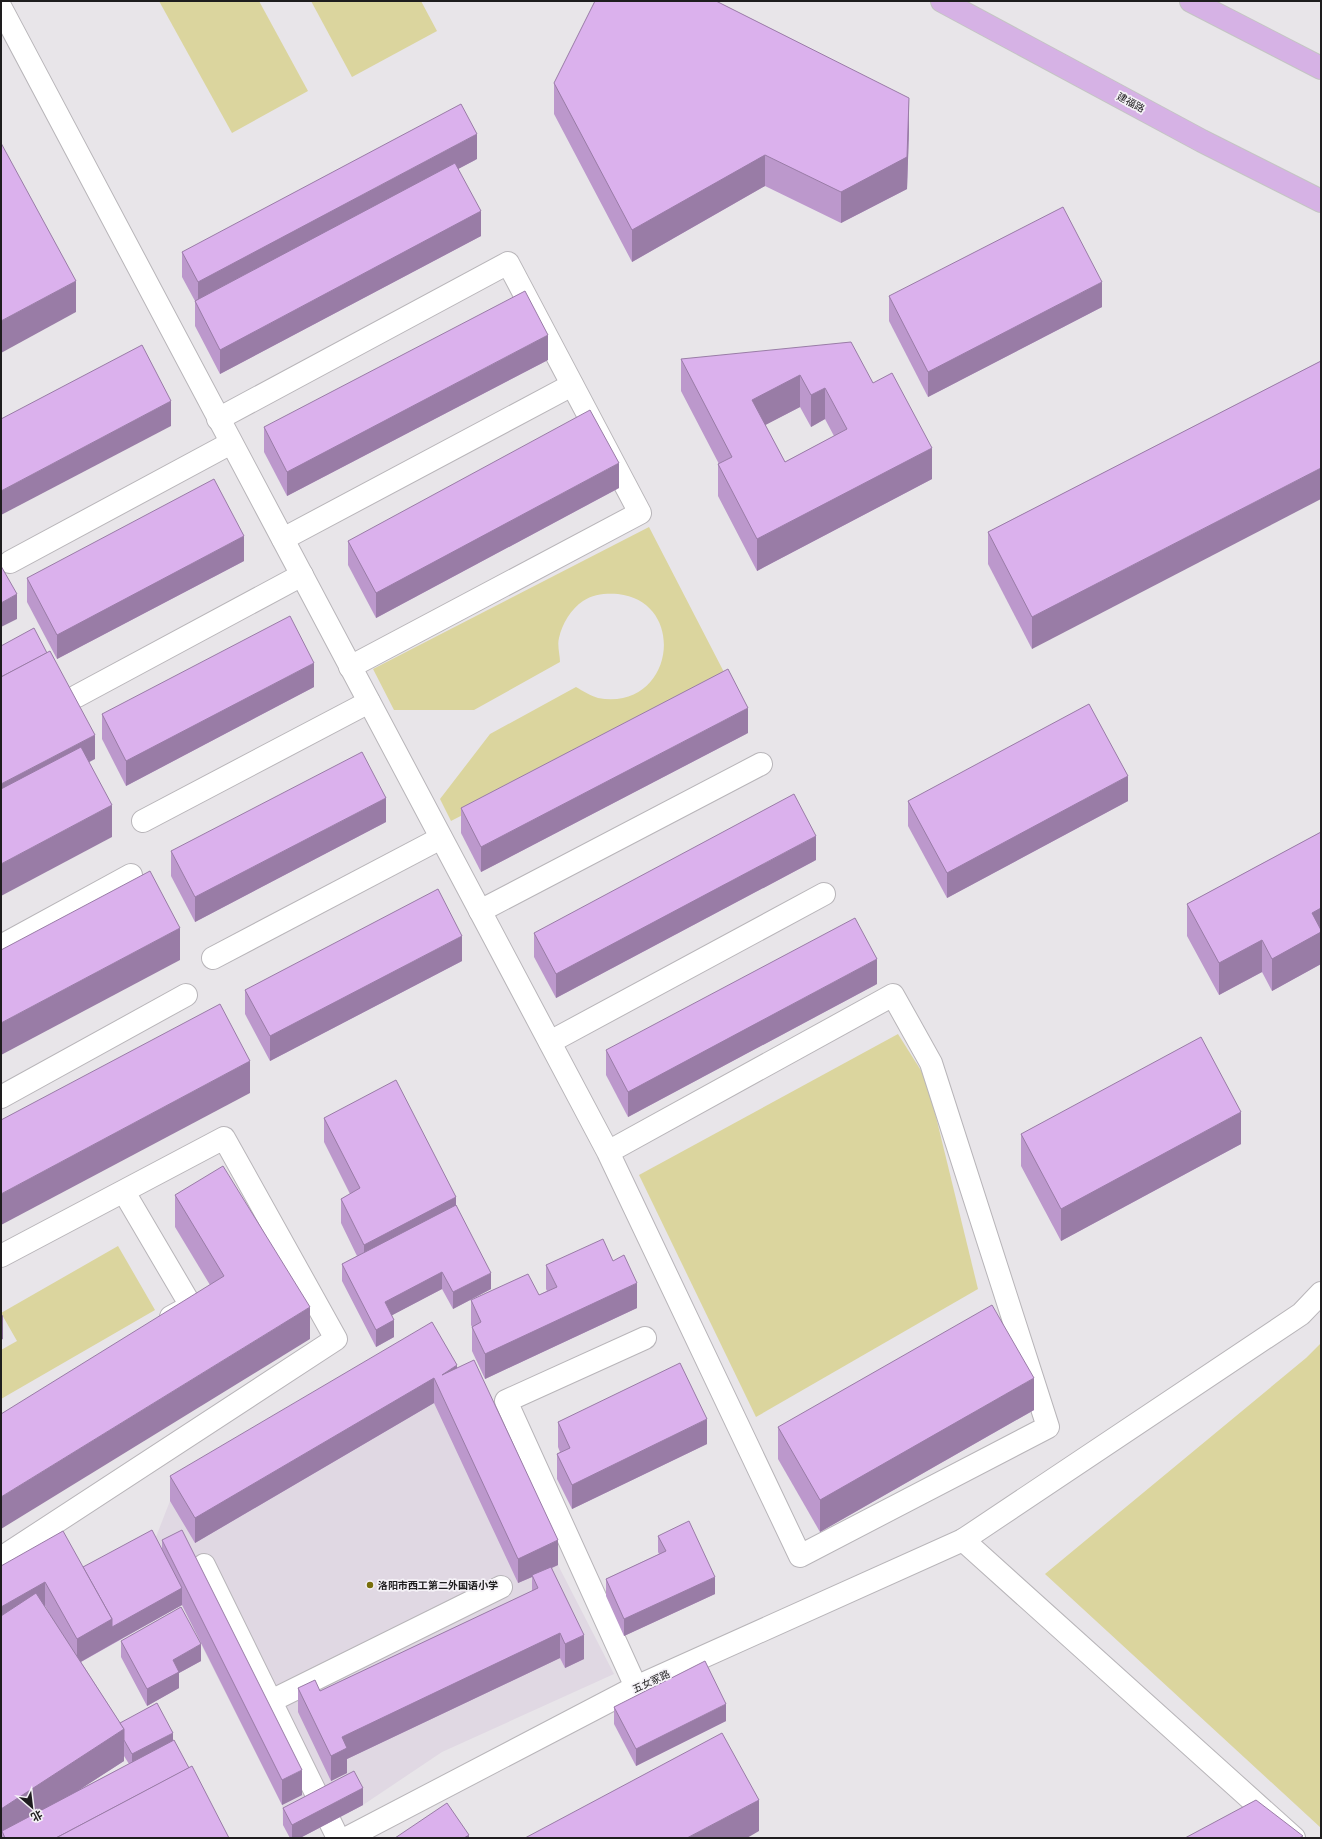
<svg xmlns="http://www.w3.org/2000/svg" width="1322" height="1839" viewBox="0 0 1322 1839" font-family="Commissioner,'Noto Sans SC',sans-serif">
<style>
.built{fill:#e0d8e3}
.green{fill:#dbd59e}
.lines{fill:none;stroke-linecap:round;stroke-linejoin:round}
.minor-casing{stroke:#b8b5b9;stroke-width:24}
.major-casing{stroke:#c4c4c4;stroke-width:24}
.minor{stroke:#fff;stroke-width:22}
.major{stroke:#d6b2e5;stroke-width:22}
.wall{fill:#bc98cc;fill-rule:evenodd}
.shaded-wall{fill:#997ca6}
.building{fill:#dbb1ed;stroke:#997ca6;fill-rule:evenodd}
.poi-dot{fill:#786e0b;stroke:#f5f2f7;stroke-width:1.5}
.labels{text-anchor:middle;stroke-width:3.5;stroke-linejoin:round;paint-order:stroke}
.street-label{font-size:10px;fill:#1e1d1e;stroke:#f5f2f7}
.poi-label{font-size:10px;font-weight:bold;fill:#1e1d1e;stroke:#f5f2f7;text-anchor:start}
</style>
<rect width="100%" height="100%" fill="#e8e5e9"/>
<!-- built -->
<polygon class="built" points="432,1347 558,1565 614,1674 442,1752 363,1805 300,1838 290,1838 283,1825 282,1805 152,1547 170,1501"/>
<!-- green -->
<g class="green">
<polygon points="159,1 259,1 308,91 232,133"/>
<polygon points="311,1 421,1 437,31 352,77"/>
<path d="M649 527 727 678 451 821 440 799 490 734 576 687C583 691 591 696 598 698 674 712 689 602 618 594 607 593 593 594 583 601 571 609 562 624 559 638 557 645 560 655 560 662L474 710H394L373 669Z"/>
<polygon points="898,1034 927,1080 978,1289 756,1417 639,1175"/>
<polygon points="118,1246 155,1310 1,1399 1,1350 17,1341 1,1313"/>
<polygon points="1321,1343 1321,1828 1045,1574 1306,1358"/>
</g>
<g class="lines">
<defs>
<g id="minor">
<polyline points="1,8 608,1152 800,1556 1048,1427 931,1063 893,995 608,1152"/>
<polyline points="218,419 508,263 640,513 350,667"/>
<polyline points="283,539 572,385"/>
<polyline points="10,562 231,443"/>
<polyline points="77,696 302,575"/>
<polyline points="143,821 369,702"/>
<polyline points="480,911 761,764"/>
<polyline points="1,946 131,875"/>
<polyline points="213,958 441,838"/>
<polyline points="550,1042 824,894"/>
<polyline points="1,1097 186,995"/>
<polyline points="124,1192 191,1306 171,1317"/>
<polyline points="1,1256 224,1138 336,1339 1,1558"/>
<polyline points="963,1540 1294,1838"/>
<polyline points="204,1565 338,1838"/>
<polyline points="636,1687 506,1401 645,1338"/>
<polyline points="271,1701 501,1587"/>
<polyline points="347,1838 636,1687 963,1540 1301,1314 1321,1293"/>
</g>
<g id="major">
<polyline points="942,1 1202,141 1321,201"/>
<polyline points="1191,1 1321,68"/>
</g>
</defs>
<!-- minor casing -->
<use href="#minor" class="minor-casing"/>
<!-- major casing -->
<use href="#major" class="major-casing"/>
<!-- minor -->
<use href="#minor" class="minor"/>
<!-- major -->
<use href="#major" class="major"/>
</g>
<!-- wall -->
<g class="wall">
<polygon points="554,83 909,130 907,189 841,223 765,186 632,262 554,114"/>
<polygon points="477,159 458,169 481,236 220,374 195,326 195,301 182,277 182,252"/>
<polygon points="889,296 1102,307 928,397 889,321"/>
<path d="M681 359 873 383 932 479 757 571 718 496V464H719L681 391ZM800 407 811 427 825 419 834 436 785 462 765 425Z"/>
<polygon points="548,360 287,496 264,452 264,427"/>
<polygon points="1321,361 1032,649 988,564 988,532"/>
<polygon points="619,488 376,618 348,565 348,541"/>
<polygon points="244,561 57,659 27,602 27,578"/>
<polygon points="314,687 126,786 102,739 102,714"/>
<polygon points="748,733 481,872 461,833 461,808"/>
<polygon points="908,801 1128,801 947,898 908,826"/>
<polygon points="386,822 195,922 171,876 171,851"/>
<polygon points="1321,832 1321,964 1272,991 1262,972 1219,995 1187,936 1187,904"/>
<polygon points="816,860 556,998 534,957 534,933"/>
<polygon points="462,961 270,1061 245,1014 245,990"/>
<polygon points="877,984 628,1117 606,1075 606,1050"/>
<polygon points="324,1118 456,1205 491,1289 453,1309 442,1289 392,1315 394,1337 376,1347 342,1281 342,1264 357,1256 341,1223 341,1199 350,1194 324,1142"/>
<polygon points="1021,1134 1241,1144 1061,1241 1021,1166"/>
<polygon points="175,1195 310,1339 210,1285 175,1227"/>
<polygon points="613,1261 637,1308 485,1379 472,1351 472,1327 471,1325 471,1300 539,1295 547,1291 546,1289 546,1265"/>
<polygon points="457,1368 558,1565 552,1568 584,1659 565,1668 560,1658 347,1759 347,1773 331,1781 298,1712 298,1688 320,1691 532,1591 532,1577 518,1583 434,1403 195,1543 170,1501 170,1476"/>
<polygon points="1034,1410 820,1532 778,1459 778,1427"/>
<polygon points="558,1422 707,1444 572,1509 557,1479 557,1454 560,1452 558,1447"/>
<polygon points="658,1536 715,1594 624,1636 606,1596 606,1579 659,1554 658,1552"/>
<path d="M162 1540 302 1795 282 1805 182 1605 81 1662 120 1723 173 1741 229 1838H1V1566L83 1567 162 1549ZM45 1606 52 1618 44 1607ZM124 1756 129 1764 77 1791 124 1761Z"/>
<polygon points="121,1641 201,1661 179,1673 179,1688 147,1706 121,1657"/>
<polygon points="614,1707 726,1721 636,1766 614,1724"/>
<polygon points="363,1805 300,1838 290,1838 283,1825 283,1808"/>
</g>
<!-- shaded-wall -->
<g class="shaded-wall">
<polygon points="909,98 909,130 907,189 841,223 841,192"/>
<polygon points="477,134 477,159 198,307 198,282"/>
<polygon points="765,155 765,186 632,262 632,230"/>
<polygon points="481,211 481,236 220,374 220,350"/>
<polygon points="76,281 76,312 1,353 1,321"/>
<polygon points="1102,282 1102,307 928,397 928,372"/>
<polygon points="548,335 548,360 287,496 287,472"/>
<polygon points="800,375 800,407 752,432 752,400"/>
<polygon points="825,388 825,419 811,427 811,395"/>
<polygon points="171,401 171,426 1,515 1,491"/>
<polygon points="932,448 932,479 757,571 757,539"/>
<polygon points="619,463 619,488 376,618 376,593"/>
<polygon points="1321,468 1321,499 1032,649 1032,617"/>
<polygon points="244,536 244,561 57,659 57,635"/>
<polygon points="17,594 17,619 1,627 1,603"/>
<polygon points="314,663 314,687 126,786 126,761"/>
<polygon points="748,708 748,733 481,872 481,847"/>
<polygon points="95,735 95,759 1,809 1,784"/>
<polygon points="1128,776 1128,801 947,898 947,873"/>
<polygon points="386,798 386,822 195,922 195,897"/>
<polygon points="112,805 112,837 1,896 1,864"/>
<polygon points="816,836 816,860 556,998 556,974"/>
<polygon points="1321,908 1321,964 1272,991 1272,959 1312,913"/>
<polygon points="180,928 180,960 1,1055 1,1023"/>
<polygon points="462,936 462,961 270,1061 270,1036"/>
<polygon points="1262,940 1262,972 1219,995 1219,963"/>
<polygon points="877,959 877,984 628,1117 628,1092"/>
<polygon points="250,1061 250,1093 1,1225 1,1194"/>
<polygon points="1241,1112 1241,1144 1061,1241 1061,1209"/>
<polygon points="456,1197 456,1222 364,1270 364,1245"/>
<polygon points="442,1272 442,1289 385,1319 385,1302"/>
<polygon points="491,1273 491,1289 453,1309 453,1292"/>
<polygon points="637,1283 637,1308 485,1379 485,1354"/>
<polygon points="310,1307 310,1339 1,1529 1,1497"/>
<polygon points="3,1315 3,1339 1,1340 1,1316"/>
<polygon points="394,1320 394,1337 376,1347 376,1330"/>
<polygon points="457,1365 457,1390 442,1375"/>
<polygon points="434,1378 434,1403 195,1543 195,1518"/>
<polygon points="1034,1378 1034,1410 820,1532 820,1500"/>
<polygon points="707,1419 707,1444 572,1509 572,1485"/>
<polygon points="558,1540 558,1565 533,1576 532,1575 532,1577 518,1583 518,1559"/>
<polygon points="715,1577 715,1594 624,1636 624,1619"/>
<polygon points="45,1582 45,1606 1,1631 1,1607"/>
<polygon points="182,1588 182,1605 112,1644 112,1627"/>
<polygon points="112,1619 112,1644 77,1664 77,1639"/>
<polygon points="560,1633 560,1658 347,1759 347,1773 331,1781 331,1756 342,1737"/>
<polygon points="584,1635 584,1659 565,1668 565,1644"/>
<polygon points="201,1644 201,1661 179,1673 179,1688 147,1706 147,1689 173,1660"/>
<polygon points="726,1704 726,1721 636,1766 636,1749"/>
<polygon points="124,1729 124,1761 5,1838 2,1831 2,1838 1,1838 1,1809"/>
<polygon points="173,1733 173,1750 132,1771 132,1754"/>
<polygon points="302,1770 302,1795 282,1805 282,1780"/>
<polygon points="363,1788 363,1805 300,1838 292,1838 292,1825"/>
<polygon points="759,1800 759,1831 747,1838 687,1838"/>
<polygon points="469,1835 469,1838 464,1838"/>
</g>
<!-- building -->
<g class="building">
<polygon points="595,1 716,1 909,98 907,157 841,192 765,155 632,230 554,83"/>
<polygon points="461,104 477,134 198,282 182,252"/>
<polygon points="1,143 76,281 1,321"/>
<polygon points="455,163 481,211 220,350 195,301"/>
<polygon points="1063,207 1102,282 928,372 889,296"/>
<polygon points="525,291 548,335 287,472 264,427"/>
<path d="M851 342 873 383 892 373 932 448 757 539 718 464 732 457 681 359ZM800 375 811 395 825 388 847 429 785 462 752 400Z"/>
<polygon points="142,345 171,401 1,491 1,419"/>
<polygon points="1321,361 1321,468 1032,617 988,532"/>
<polygon points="590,410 619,463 376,593 348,541"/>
<polygon points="214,479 244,536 57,635 27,578"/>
<polygon points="1,566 17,594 1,603"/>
<polygon points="290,616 314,663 126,761 102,714"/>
<polygon points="34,628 47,653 1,677 1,646"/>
<polygon points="50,651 95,735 1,784 1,677"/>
<polygon points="728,669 748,708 481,847 461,808"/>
<polygon points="1089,704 1128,776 947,873 908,801"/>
<polygon points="81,747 112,805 1,864 1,789"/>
<polygon points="362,752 386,798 195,897 171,851"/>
<polygon points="794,794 816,836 556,974 534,933"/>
<polygon points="1321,832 1321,908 1312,913 1321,930 1321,932 1272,959 1262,940 1219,963 1187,904"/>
<polygon points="150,871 180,928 1,1023 1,950"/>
<polygon points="438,889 462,936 270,1036 245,990"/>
<polygon points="855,918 877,959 628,1092 606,1050"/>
<polygon points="220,1004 250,1061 1,1194 1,1120"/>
<polygon points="1201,1037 1241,1112 1061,1209 1021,1134"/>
<polygon points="396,1080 456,1197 364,1245 341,1199 360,1188 324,1118"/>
<polygon points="223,1166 310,1307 1,1497 1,1414 224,1276 175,1195"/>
<polygon points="456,1205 491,1273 453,1292 442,1272 385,1302 394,1320 376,1330 342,1264"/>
<polygon points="603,1239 613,1261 624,1255 637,1283 485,1354 472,1327 481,1322 471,1300 528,1274 539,1295 557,1287 546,1265"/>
<polygon points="992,1305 1034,1378 820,1500 778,1427"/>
<polygon points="432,1322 457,1365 442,1375 474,1360 558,1540 518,1559 434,1378 195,1518 170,1476"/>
<polygon points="680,1363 707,1419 572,1485 557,1454 570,1448 558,1422"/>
<polygon points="689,1521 715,1577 624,1619 606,1579 666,1551 658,1536"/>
<polygon points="152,1530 182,1588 112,1627 112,1619 83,1567"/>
<polygon points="182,1530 302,1770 282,1780 162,1540"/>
<polygon points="63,1531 112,1619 77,1639 45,1582 1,1607 1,1566"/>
<polygon points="551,1567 584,1635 565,1644 560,1633 342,1737 347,1748 331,1756 298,1688 315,1680 320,1691 538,1588 532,1575"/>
<polygon points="36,1593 124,1729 1,1809 1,1616"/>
<polygon points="181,1607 201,1644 173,1660 179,1672 147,1689 121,1641"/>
<polygon points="705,1661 726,1704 636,1749 614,1707"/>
<polygon points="157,1703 173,1733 132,1754 124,1740 124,1729 120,1723"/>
<polygon points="722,1733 759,1800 687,1838 525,1838"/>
<polygon points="174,1740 189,1768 56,1838 5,1838 2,1831"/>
<polygon points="192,1766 229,1838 56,1838"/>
<polygon points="354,1771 363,1788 292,1825 283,1808"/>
<polygon points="1256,1800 1303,1836 1299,1838 1185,1838"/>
<polygon points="447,1803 469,1835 464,1838 395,1838"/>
</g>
<!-- markers -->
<circle class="poi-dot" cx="370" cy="1585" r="4"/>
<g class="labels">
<!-- street labels -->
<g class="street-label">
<text transform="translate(1131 102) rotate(28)" y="4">建福路</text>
<text transform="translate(651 1681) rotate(-25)" y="4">五女冢路</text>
</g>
<!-- poi labels -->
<g class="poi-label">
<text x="378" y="1589">洛阳市西工第二外国语小学</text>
</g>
</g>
<!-- border -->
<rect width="1322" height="1839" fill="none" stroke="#1e1d1e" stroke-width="4"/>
<!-- north arrow -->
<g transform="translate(32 1807) rotate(152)" stroke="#f5f2f7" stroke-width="3" paint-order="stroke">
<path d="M0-3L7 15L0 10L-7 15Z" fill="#1e1d1e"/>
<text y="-6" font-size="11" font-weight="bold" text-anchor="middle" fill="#1e1d1e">北</text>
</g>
</svg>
